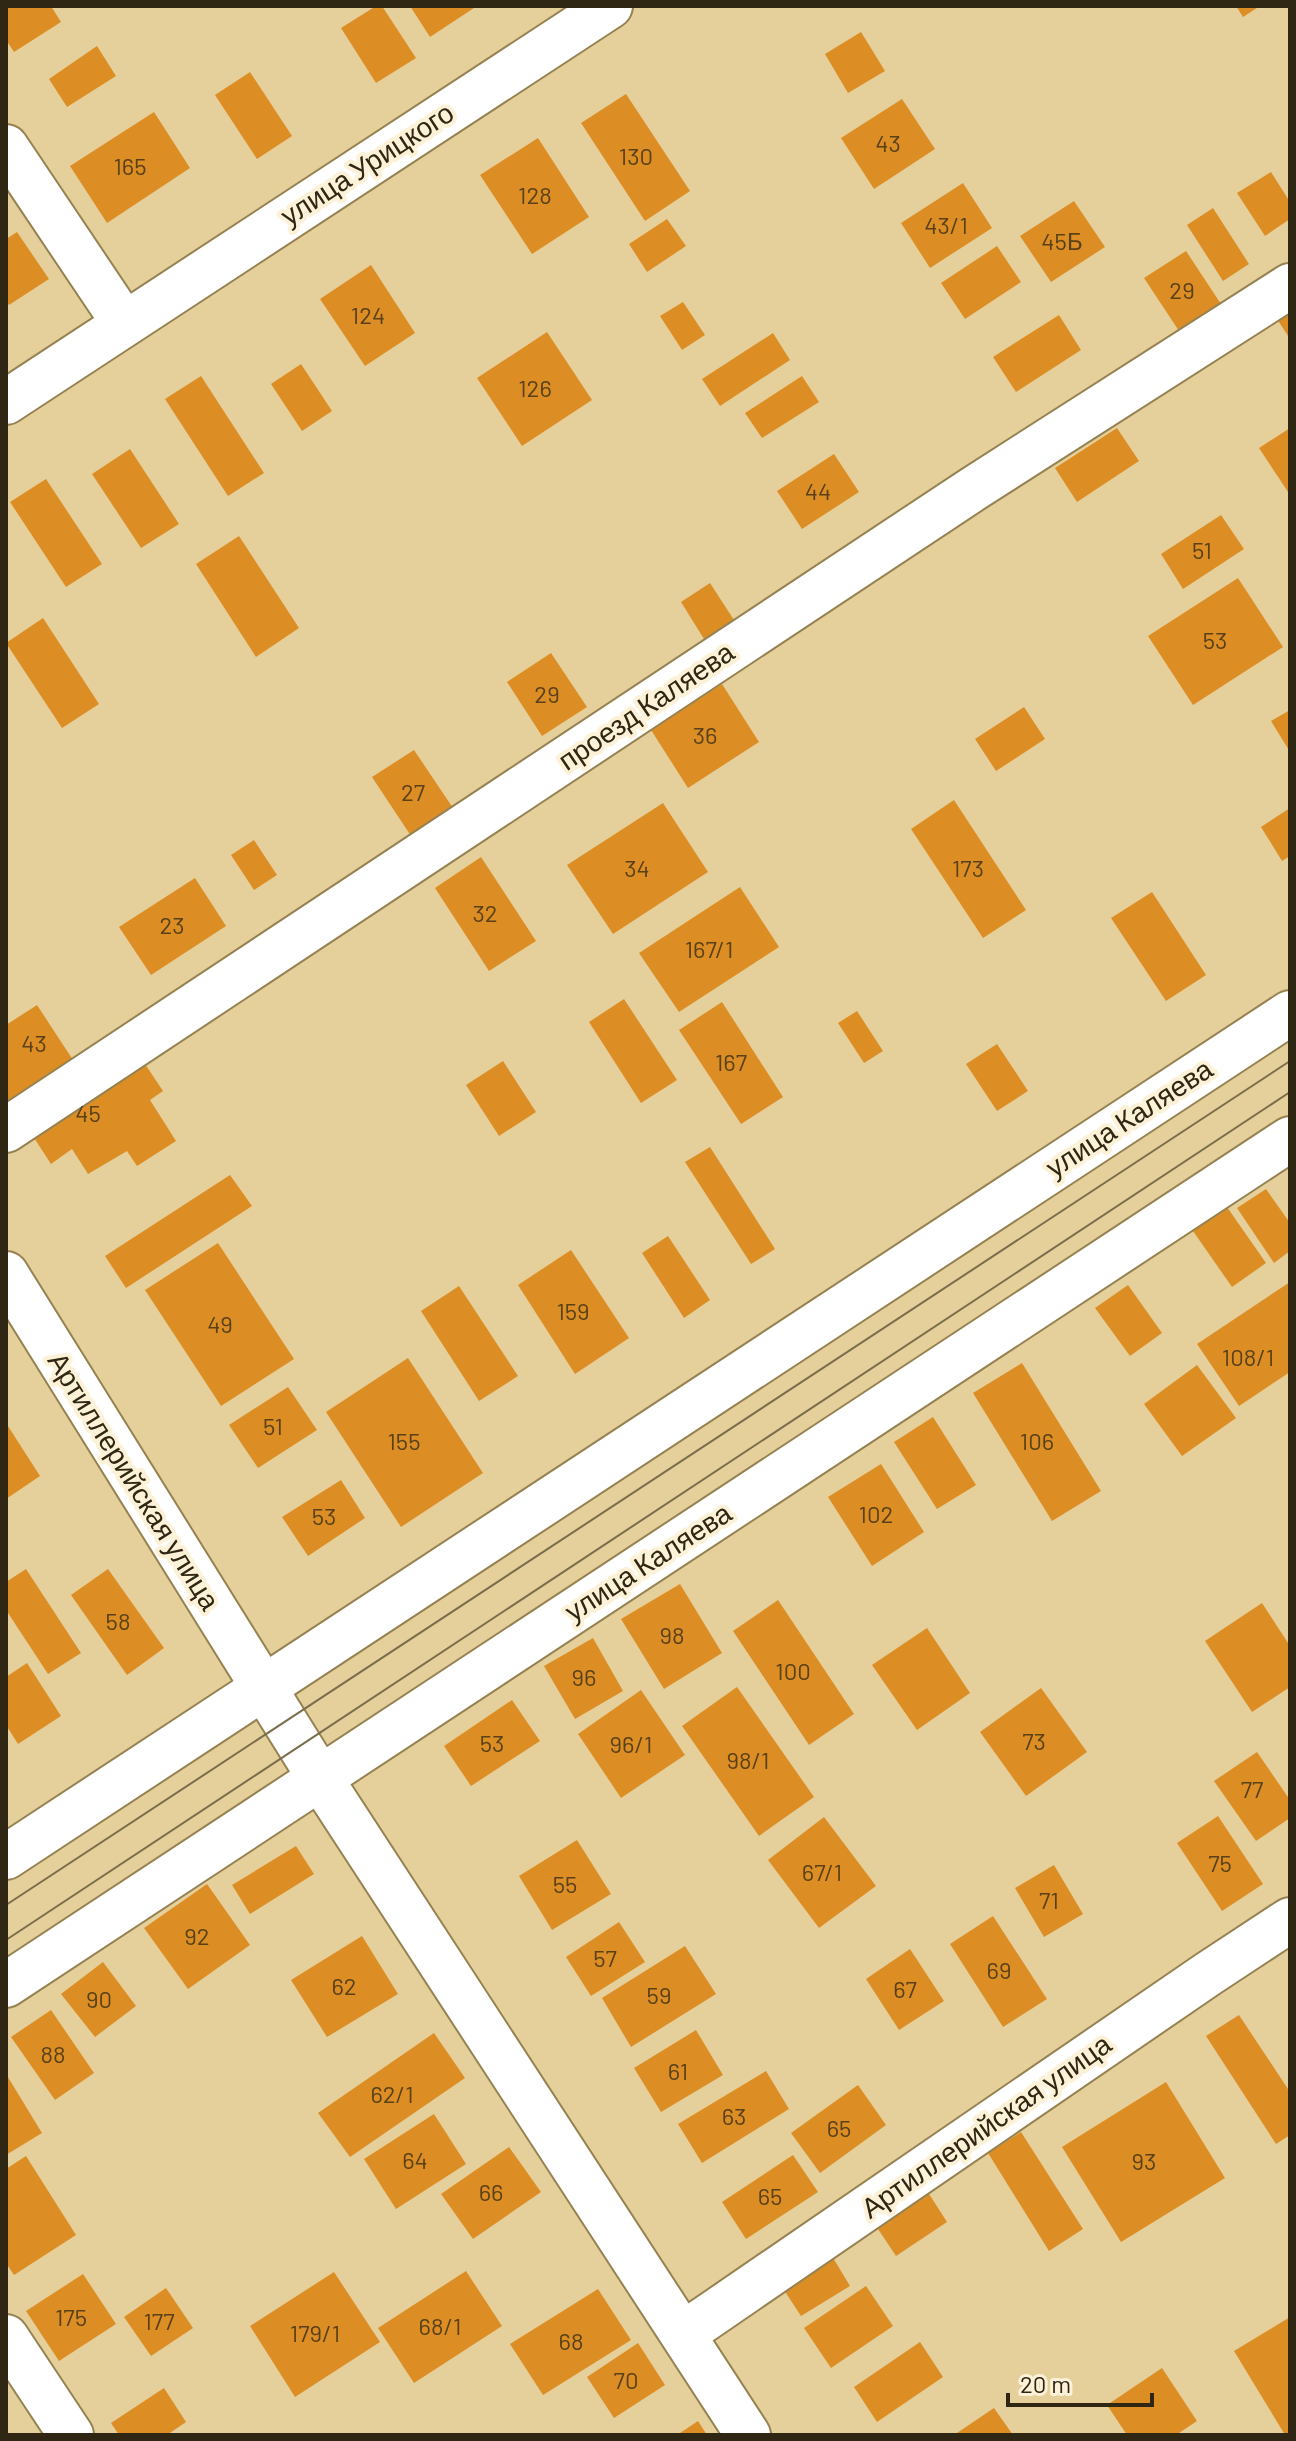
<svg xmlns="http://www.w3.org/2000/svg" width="1296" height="2441" viewBox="0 0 1296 2441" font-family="Barlow,sans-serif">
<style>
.building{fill:#dc8e25}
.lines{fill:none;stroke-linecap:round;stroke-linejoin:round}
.street-casing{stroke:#968251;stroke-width:48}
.street{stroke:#fff;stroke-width:44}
.tram{stroke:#7b6d4c;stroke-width:2}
.labels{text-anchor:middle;stroke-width:8;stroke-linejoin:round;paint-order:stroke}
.number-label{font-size:24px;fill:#5a4118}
.street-label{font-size:28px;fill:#2f2713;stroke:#fdf2d8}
</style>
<rect width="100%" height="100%" fill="#e5d09c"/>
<!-- building -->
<g class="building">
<polygon points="6,6 51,6 61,22 14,52 6,40"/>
<polygon points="376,6 382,6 416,58 376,83 341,28"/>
<polygon points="410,6 477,6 430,37"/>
<polygon points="1236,6 1260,6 1243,17"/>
<polygon points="861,32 885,71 848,93 825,54"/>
<polygon points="97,46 116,76 67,107 49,79"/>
<polygon points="250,72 292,136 257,159 215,95"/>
<polygon points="626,94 690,191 645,221 581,123"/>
<polygon points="902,99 935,149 874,189 841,138"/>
<polygon points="154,112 190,168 107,223 70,166"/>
<polygon points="538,138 589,217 532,254 480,175"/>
<polygon points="1271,172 1290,202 1290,219 1265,236 1237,193"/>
<polygon points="963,183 992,228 930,268 901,223"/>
<polygon points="1074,201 1105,247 1051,282 1020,236"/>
<polygon points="1213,208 1249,264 1223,281 1187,225"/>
<polygon points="667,219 686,246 647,272 629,244"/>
<polygon points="17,232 49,279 9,305 6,301 6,239"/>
<polygon points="997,246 1021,282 965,319 941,283"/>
<polygon points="1186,251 1221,304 1179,331 1144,278"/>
<polygon points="371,265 415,333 365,366 320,299"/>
<polygon points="683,302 705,335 682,350 660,316"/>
<polygon points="1290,310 1290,339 1277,319"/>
<polygon points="1059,315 1081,350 1016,392 993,357"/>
<polygon points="547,332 592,400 522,446 477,378"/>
<polygon points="773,333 790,360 720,406 702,379"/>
<polygon points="301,364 332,411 302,431 271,384"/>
<polygon points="201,376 264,473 228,496 165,399"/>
<polygon points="802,376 819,402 762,438 745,413"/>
<polygon points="1117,428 1139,461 1077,502 1055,468"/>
<polygon points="1290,428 1290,495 1259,448"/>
<polygon points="130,449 179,524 141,548 92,474"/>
<polygon points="834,454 859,492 802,529 777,491"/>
<polygon points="46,479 102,564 66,587 10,502"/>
<polygon points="1221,515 1244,549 1183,589 1161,554"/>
<polygon points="239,536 299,628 256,657 196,564"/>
<polygon points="1238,578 1283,647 1193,705 1148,636"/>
<polygon points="710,583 734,620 704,639 681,602"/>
<polygon points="43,618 99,704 62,728 6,643"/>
<polygon points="551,653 587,707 542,736 507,682"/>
<polygon points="722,684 759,742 688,788 651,730"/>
<polygon points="1024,707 1045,739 996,771 975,739"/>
<polygon points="1290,710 1290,752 1271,721"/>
<polygon points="414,750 453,808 411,836 372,777"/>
<polygon points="954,800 1026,910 983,938 911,829"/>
<polygon points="663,803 708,872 613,934 567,865"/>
<polygon points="1290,808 1290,856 1282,861 1261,827"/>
<polygon points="254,840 277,875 254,890 231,855"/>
<polygon points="481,857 536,941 489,971 435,888"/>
<polygon points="195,878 226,926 151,975 119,927"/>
<polygon points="740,887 779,947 679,1012 639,953"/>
<polygon points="1152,892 1206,975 1166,1001 1111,918"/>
<polygon points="624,999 677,1080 641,1103 589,1022"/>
<polygon points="722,1002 783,1097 741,1124 679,1030"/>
<polygon points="37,1005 75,1063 6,1105 6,1025"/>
<polygon points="857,1011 883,1051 864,1063 838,1023"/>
<polygon points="997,1044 1028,1091 997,1111 966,1064"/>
<polygon points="139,1055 163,1091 150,1100 176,1141 137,1166 127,1151 88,1174 72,1149 51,1164 27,1127"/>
<polygon points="503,1061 536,1112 499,1136 466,1085"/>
<polygon points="710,1147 775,1249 751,1264 685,1162"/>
<polygon points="230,1175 252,1206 126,1288 105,1256"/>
<polygon points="1266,1189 1290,1223 1290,1251 1274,1263 1237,1208"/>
<polygon points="1227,1207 1266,1263 1232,1287 1193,1231"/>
<polygon points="668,1236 710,1300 684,1318 642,1253"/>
<polygon points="218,1243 294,1359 221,1406 145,1290"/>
<polygon points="571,1250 629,1338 575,1374 518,1285"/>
<polygon points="1290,1282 1290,1372 1239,1406 1197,1344"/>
<polygon points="1128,1285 1162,1333 1130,1356 1095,1308"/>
<polygon points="459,1286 518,1376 479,1401 421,1311"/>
<polygon points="408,1358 483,1473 401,1527 326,1412"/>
<polygon points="1022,1363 1101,1491 1052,1521 973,1393"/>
<polygon points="1197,1365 1236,1418 1182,1456 1144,1404"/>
<polygon points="288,1387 317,1430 258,1468 229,1425"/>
<polygon points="933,1417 976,1485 937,1509 894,1442"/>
<polygon points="6,1423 40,1476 6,1499"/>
<polygon points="881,1464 924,1532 872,1566 828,1497"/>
<polygon points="341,1480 365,1518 308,1556 282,1517"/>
<polygon points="26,1569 81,1653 48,1674 6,1610 6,1582"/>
<polygon points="108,1569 164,1648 127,1675 71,1595"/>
<polygon points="680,1584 722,1653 664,1689 621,1619"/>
<polygon points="778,1600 854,1714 809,1745 733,1631"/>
<polygon points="1262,1603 1290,1646 1290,1687 1252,1712 1205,1641"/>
<polygon points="927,1628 970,1693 917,1730 872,1665"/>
<polygon points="593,1638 623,1691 575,1719 544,1666"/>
<polygon points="27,1663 61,1716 18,1744 6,1725 6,1677"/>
<polygon points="737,1687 814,1797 759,1836 682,1726"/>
<polygon points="1041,1688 1087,1752 1026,1796 980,1732"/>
<polygon points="641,1690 685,1755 621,1798 578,1734"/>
<polygon points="512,1700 540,1741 471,1786 444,1746"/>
<polygon points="1257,1752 1290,1800 1290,1818 1256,1841 1214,1781"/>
<polygon points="1218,1816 1263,1884 1222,1911 1177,1843"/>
<polygon points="824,1817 876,1886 819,1928 768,1860"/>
<polygon points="577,1840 611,1894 552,1930 519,1876"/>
<polygon points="296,1846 314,1874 250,1914 232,1885"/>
<polygon points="1054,1865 1083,1914 1044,1937 1015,1888"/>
<polygon points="207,1884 250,1945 188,1989 144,1928"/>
<polygon points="993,1916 1047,1999 1003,2027 950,1944"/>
<polygon points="619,1922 645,1962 591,1996 566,1957"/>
<polygon points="362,1936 398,1994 327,2037 291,1980"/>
<polygon points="685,1946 716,1994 631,2047 602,1998"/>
<polygon points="910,1949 944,2001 899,2030 866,1979"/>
<polygon points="103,1962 136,2006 95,2037 61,1994"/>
<polygon points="51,2010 94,2073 55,2100 11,2037"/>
<polygon points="1239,2015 1290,2092 1290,2135 1276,2144 1206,2036"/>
<polygon points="696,2030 723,2075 661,2112 634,2068"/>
<polygon points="434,2033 465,2078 350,2157 318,2113"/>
<polygon points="766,2071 789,2109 702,2163 678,2124"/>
<polygon points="6,2074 42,2133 6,2155"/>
<polygon points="1166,2082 1225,2178 1121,2242 1062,2147"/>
<polygon points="858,2085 886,2125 820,2173 791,2133"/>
<polygon points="434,2114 466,2164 396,2209 364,2159"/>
<polygon points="1021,2132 1083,2229 1049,2251 988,2153"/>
<polygon points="509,2147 541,2192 473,2239 441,2194"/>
<polygon points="793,2155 818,2192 746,2239 722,2202"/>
<polygon points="26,2156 76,2235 14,2275 6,2263 6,2169"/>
<polygon points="924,2186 947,2222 896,2256 872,2220"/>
<polygon points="832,2256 850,2286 801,2316 782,2287"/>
<polygon points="466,2271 502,2326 414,2383 378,2328"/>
<polygon points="334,2272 380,2342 295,2397 250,2326"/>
<polygon points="83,2274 116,2324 59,2361 26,2311"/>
<polygon points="866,2286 893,2326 831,2368 804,2328"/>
<polygon points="166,2288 193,2328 151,2356 124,2317"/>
<polygon points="598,2289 631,2340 543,2395 510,2344"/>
<polygon points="1290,2317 1290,2435 1285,2435 1234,2351"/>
<polygon points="920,2342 943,2377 877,2422 854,2387"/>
<polygon points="638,2343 665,2385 614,2418 587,2377"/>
<polygon points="1162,2368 1197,2421 1176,2435 1127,2435 1107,2405"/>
<polygon points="164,2388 186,2422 167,2435 119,2435 111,2423"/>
<polygon points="994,2408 1013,2435 954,2435"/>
<polygon points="698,2421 707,2435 677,2435"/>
</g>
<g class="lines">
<defs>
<g id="street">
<polyline points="6,147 124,323"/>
<polyline points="6,402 610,6"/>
<polyline points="6,1130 973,489 1290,286"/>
<polyline points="6,1274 320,1778 748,2435"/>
<polyline points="6,1857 1290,1013"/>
<polyline points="6,1985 1290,1139"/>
<polyline points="683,2334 1208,1974 1290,1920"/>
<polyline points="6,2337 71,2435"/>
</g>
</defs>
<!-- street casing -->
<use href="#street" class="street-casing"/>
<!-- street -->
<use href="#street" class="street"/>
<!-- tram -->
<g class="tram">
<polyline points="6,1905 1290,1061"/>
<polyline points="6,1940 1290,1092"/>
</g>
</g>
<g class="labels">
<!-- number labels -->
<g class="number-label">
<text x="888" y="152">43</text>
<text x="636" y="165">130</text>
<text x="130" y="175">165</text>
<text x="535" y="204">128</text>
<text x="946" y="234">43/1</text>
<text x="1062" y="250">45Б</text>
<text x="1182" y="299">29</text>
<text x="368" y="324">124</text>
<text x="535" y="397">126</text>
<text x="818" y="500">44</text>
<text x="1202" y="559">51</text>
<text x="1215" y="649">53</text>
<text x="547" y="703">29</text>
<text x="705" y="744">36</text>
<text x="413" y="801">27</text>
<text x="637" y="877">34</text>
<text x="968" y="877">173</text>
<text x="485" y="922">32</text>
<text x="172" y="934">23</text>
<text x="709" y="958">167/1</text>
<text x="34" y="1052">43</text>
<text x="731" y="1071">167</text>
<text x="88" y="1122">45</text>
<text x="573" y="1320">159</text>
<text x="220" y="1333">49</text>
<text x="1248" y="1366">108/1</text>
<text x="273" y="1435">51</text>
<text x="404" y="1450">155</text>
<text x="1037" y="1450">106</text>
<text x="876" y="1523">102</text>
<text x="324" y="1525">53</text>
<text x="118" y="1630">58</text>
<text x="672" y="1644">98</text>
<text x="793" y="1680">100</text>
<text x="584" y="1686">96</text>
<text x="1034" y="1750">73</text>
<text x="492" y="1752">53</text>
<text x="631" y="1753">96/1</text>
<text x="748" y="1769">98/1</text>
<text x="1252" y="1798">77</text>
<text x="1220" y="1872">75</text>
<text x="822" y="1881">67/1</text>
<text x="565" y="1893">55</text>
<text x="1049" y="1909">71</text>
<text x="197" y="1945">92</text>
<text x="605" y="1967">57</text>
<text x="999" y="1979">69</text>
<text x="344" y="1995">62</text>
<text x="905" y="1998">67</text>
<text x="659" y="2004">59</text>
<text x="99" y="2008">90</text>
<text x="53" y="2063">88</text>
<text x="678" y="2080">61</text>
<text x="392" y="2103">62/1</text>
<text x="734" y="2125">63</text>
<text x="839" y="2137">65</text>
<text x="415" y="2169">64</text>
<text x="1144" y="2170">93</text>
<text x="491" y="2201">66</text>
<text x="770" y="2205">65</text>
<text x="71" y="2326">175</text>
<text x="159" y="2330">177</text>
<text x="440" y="2335">68/1</text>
<text x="315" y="2342">179/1</text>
<text x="571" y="2350">68</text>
<text x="626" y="2389">70</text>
</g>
<!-- street labels -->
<g class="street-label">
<text transform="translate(367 164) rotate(-33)" y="10">улица Урицкого</text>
<text transform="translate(646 706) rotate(-34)" y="10">проезд Каляева</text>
<text transform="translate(1129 1118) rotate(-33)" y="10">улица Каляева</text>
<text transform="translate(134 1481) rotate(58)" y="10">Артиллерийская улица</text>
<text transform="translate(648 1562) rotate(-33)" y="10">улица Каляева</text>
<text transform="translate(986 2126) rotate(-35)" y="10">Артиллерийская улица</text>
</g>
</g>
<!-- border -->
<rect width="1296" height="2441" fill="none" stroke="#2f2713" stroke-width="16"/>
<!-- scale -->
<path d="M1008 2393v12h144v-12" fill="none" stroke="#2f2713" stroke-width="4"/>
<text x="1020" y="2393" font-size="24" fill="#2f2713" stroke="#fdf2d8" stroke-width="6" paint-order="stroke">20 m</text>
</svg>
